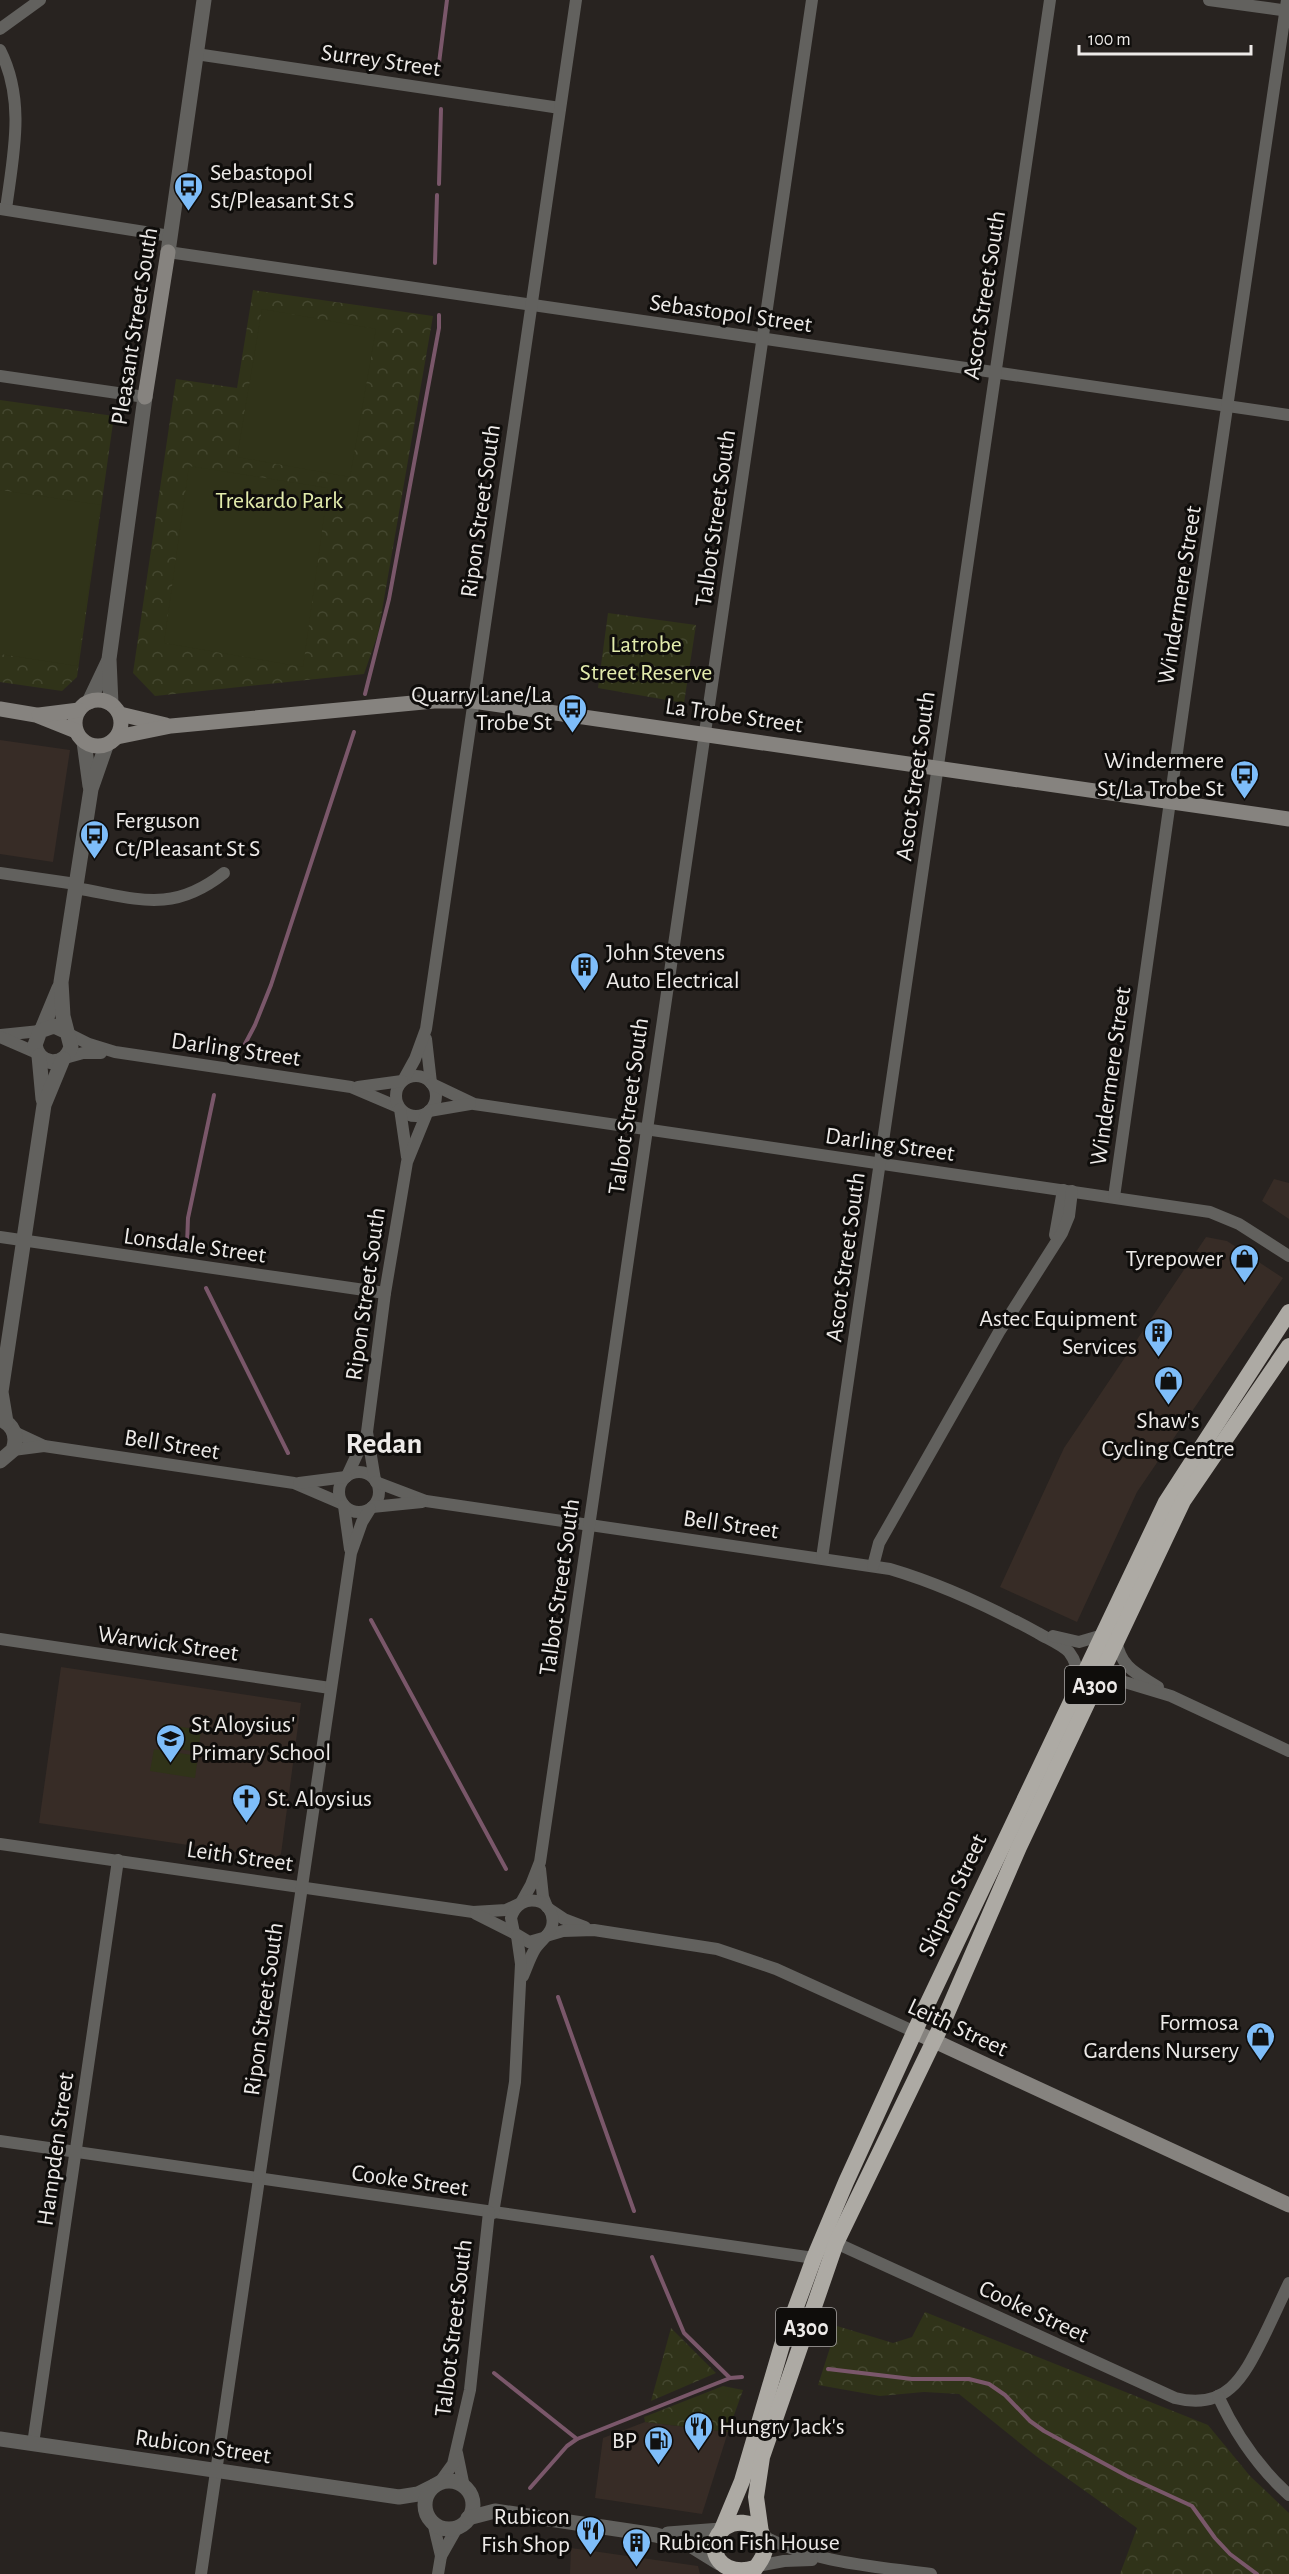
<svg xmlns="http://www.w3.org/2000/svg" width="1289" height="2574" viewBox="0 0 1289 2574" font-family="'Alegreya Sans',sans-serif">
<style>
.built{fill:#372c26}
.park{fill:url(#park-crowns)}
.pitch{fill:#303319}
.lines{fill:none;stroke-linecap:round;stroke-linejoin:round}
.stream{stroke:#7a576a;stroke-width:4}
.minor{stroke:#62615e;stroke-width:12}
.tertiary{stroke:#62615e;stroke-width:15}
.secondary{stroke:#86837f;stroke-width:15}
.trunk{stroke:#adaaa4;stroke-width:16}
.labels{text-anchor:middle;stroke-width:6;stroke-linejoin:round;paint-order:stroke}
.shield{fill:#0f0d0b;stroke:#aaa8a6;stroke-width:1.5}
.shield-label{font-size:22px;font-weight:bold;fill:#edeae8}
.street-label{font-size:24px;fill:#edeae8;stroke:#0f0d0b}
.poi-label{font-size:24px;fill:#edeae8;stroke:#0f0d0b;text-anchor:start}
.park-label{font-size:24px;fill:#e2ebac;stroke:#0f0d0b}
.district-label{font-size:30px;font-weight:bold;fill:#edeae8;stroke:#0f0d0b}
</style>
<defs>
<pattern id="park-crowns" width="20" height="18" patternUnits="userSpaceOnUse" patternTransform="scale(1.5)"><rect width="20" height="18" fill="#303319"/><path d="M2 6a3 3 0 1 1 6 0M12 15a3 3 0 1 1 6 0" fill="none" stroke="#44472f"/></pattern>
</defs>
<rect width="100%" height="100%" fill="#282320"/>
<!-- built -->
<g class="built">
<polygon points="0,740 70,750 53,862 0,854"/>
<polygon points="1274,1179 1289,1183 1289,1219 1262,1201"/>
<polygon points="1206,1237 1227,1241 1283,1278 1137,1492 1077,1622 1000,1587 1064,1448"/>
<polygon points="61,1667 301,1703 281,1854 276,1858 39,1823"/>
<polygon points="645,2422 728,2432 702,2514 595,2498 603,2438"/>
<polygon points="571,2548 698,2566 700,2574 570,2574"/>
</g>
<!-- park -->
<g class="park">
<polygon points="253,290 433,316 378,634 364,674 155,696 133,673 176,379 237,388"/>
<polygon points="0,400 114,416 77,677 62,691 0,682"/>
<polygon points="608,613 696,625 684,703 598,688"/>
<polygon points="925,2312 1208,2425 1250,2476 1289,2513 1289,2574 1120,2574 1137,2528 1036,2456 959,2394 924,2392 880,2396 818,2385 837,2326 893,2343 912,2337"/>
<polygon points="671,2328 716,2373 651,2401"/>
<polygon points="723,2386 743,2390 728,2432 645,2422 644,2417"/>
</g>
<!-- pitch -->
<g class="pitch">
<polygon points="262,309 376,329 350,477 237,457"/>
<polygon points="189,466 328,488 303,667 164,643"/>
<polygon points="0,490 101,505 77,666 0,654"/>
<polygon points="163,1724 201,1730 198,1752 160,1746"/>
<polygon points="154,1749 198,1756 195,1778 150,1771"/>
</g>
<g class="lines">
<!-- stream -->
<g class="stream">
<polyline points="438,71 447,0"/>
<polyline points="439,184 441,109"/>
<polyline points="435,263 437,195"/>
<polyline points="365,694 389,599 439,328 439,315"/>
<polyline points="245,1044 255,1025 271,985 354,732"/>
<polyline points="187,1245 188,1218 214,1095"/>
<polyline points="206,1288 288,1453"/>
<polyline points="371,1620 506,1869"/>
<polyline points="558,1997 634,2211"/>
<polyline points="652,2257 684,2333 730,2378 742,2377"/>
<polyline points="828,2369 912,2379 969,2379 989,2384 1005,2395 1030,2421 1044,2431 1129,2477 1192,2506 1215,2538 1230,2554 1257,2574"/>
<polyline points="494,2373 577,2439"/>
<polyline points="530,2488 567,2446 577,2439 730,2378"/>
</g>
<!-- minor -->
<g class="minor">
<polyline points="1209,0 1289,11"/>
<polyline points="0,29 40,0"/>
<path d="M0 50C26 101 13 156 6 209"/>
<polyline points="196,54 560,108"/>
<polyline points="0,209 170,236"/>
<polyline points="168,252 1289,415"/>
<polyline points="0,376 145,397"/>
<polyline points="0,873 76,884"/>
<path d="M75 888C136 898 171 915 224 873"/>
<polyline points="69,1034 89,1044 115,1052 351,1087 398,1107"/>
<polyline points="1,1035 40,1031"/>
<polyline points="0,1037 37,1053"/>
<polyline points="426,1039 431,1083"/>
<polyline points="65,1058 83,1053 101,1053"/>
<circle cx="416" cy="1096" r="20"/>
<polyline points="404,1079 415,1059 426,1029 576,0"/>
<polyline points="432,1084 474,1104 1210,1212 1239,1224 1289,1256"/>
<polyline points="358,1087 402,1081"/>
<polyline points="400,1109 407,1157"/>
<polyline points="429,1111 470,1104"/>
<polyline points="1114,1197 1195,625 1287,0"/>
<polyline points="1055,1235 1063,1190"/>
<polyline points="0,1237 385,1293"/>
<polyline points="14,1432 44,1446 294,1483 343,1504"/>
<polyline points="13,1450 44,1446"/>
<circle cx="359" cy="1492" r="20"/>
<polyline points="347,1476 367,1433"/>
<polyline points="375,1480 367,1432 385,1293 407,1162 427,1113"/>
<path d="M376 1482 426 1501 890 1569C941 1584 992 1608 1038 1633 1048 1639 1061 1644 1069 1652 1076 1661 1078 1671 1080 1682"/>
<polyline points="299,1483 346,1477"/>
<polyline points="344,1506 350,1549"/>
<polyline points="372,1507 422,1502"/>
<polyline points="822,1558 1050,0"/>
<polyline points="873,1566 879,1543 999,1332 1062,1233 1069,1216 1072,1191"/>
<polyline points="1053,1636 1079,1642 1103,1635"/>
<polyline points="0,1639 330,1688"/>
<path d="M1116 1640C1121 1668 1136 1673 1158 1687"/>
<polyline points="1094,1687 1106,1682 1118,1680 1171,1696 1289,1751"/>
<polyline points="0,1844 473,1912 506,1910 519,1904"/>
<polyline points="540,1869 543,1897 547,1907"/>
<polyline points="521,1903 531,1885 540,1862 812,0"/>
<polyline points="549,1909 564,1919 585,1927"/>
<polyline points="476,1914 514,1933"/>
<polyline points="546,1936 563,1931 594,1930 717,1949 776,1969 915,2032"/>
<path d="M523 1976C527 1967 530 1957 535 1949 540 1941 550 1935 552 1926 558 1899 519 1889 511 1918L514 1933 529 1942 543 1938"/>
<polyline points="0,2141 814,2258"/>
<polyline points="493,2213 515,2082 521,1964 517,1936"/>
<path d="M836 2243 1175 2398C1226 2411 1243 2378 1263 2338 1272 2320 1280 2302 1289 2283"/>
<path d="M1218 2396C1235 2433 1259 2468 1289 2495"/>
<polyline points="33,2444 118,1860"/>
<polyline points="457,2453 464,2487"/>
<polyline points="440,2482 453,2464 470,2390 489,2212"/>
<polyline points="433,2522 441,2556 438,2574"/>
<path d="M763 2536C815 2563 873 2566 931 2574"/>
<polyline points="441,2556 458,2526"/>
<polyline points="757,2566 784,2561 812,2560"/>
<polyline points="201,2574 351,1553 362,1522 370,1509"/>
</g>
<!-- tertiary -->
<g class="tertiary">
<polyline points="168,252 204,0"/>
<polyline points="89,702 108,662"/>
<polyline points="111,704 109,659 145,397"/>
<polyline points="84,742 90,786"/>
<polyline points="42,1029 59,988"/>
<path d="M67 1032 54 1026 40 1031 35 1045C39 1066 64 1068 71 1047L63 1016 61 982 91 789 106 746"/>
<polyline points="39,1056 43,1099"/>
<path d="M0 1419C14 1425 18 1436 13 1450L0 1461"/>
<polyline points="6,1422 1,1392 44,1105 63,1059"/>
<polyline points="0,2439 399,2497 418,2494 434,2486"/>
<circle cx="449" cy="2505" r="24"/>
<polyline points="468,2518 495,2511 656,2535 690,2545 719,2563"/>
<polyline points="668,2534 721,2530"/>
</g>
<!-- secondary -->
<g class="secondary">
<polyline points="145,397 168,252"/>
<circle cx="98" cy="723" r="23"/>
<polyline points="0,709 36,715 76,731"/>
<polyline points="120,714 166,725"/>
<polyline points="39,715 79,710"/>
<polyline points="117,737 171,726 434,701 473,701 1289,819"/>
<polyline points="915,2032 1289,2205"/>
</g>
<!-- trunk -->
<g class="trunk">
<polyline points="722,2529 742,2481 782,2345 814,2258 846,2182 924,2011 1166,1502 1289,1312"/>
<polyline points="761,2533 756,2497 762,2457 836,2243 944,2020 1019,1847 1183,1501 1289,1346"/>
<path d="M752 2574C756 2565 764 2560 765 2549 768 2517 720 2512 714 2546 716 2568 736 2574 755 2568"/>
</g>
</g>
<!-- icons -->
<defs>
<symbol id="bus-pin" viewBox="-11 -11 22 30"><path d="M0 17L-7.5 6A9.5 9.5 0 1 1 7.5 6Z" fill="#7ebdf9" stroke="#0f0d0b"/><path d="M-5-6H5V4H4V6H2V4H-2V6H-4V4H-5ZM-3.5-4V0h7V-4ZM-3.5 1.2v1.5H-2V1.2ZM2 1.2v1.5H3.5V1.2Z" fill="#111"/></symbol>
<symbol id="building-pin" viewBox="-11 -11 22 30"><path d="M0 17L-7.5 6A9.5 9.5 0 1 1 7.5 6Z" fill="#7ebdf9" stroke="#0f0d0b"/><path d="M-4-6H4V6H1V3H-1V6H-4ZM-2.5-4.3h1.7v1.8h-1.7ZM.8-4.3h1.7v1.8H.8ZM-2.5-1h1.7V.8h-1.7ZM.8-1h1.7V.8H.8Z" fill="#111"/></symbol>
<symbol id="shop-pin" viewBox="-11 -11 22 30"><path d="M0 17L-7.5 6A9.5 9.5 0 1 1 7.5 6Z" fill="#7ebdf9" stroke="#0f0d0b"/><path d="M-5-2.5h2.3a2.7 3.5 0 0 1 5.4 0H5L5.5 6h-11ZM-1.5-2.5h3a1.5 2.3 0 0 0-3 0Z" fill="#111"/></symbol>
<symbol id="school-pin" viewBox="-11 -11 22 30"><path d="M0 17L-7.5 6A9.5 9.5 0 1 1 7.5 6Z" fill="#7ebdf9" stroke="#0f0d0b"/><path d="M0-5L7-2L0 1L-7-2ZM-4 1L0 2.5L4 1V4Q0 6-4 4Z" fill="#111"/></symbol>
<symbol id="church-pin" viewBox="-11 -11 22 30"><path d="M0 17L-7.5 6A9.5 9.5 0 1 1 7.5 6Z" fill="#7ebdf9" stroke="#0f0d0b"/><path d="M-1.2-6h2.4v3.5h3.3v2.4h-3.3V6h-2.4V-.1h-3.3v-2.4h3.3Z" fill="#111"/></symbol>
<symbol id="restaurant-pin" viewBox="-11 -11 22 30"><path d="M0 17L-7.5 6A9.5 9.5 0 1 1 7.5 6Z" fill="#7ebdf9" stroke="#0f0d0b"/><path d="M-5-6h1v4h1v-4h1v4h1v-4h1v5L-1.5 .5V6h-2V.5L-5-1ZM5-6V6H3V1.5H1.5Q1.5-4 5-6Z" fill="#111"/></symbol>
<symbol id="fuel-pin" viewBox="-11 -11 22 30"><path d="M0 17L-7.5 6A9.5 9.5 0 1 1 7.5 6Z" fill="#7ebdf9" stroke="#0f0d0b"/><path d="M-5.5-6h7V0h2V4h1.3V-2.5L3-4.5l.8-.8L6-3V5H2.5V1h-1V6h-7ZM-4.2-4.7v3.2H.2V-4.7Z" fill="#111"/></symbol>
</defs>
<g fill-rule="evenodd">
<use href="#bus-pin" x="172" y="170" width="33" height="45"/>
<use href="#bus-pin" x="556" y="692" width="33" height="45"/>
<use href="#bus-pin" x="1228" y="758" width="33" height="45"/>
<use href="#bus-pin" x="78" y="818" width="33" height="45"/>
<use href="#building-pin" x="568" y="950" width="33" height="45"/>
<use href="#shop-pin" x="1228" y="1242" width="33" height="45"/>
<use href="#building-pin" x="1142" y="1316" width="33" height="45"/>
<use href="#shop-pin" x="1152" y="1364" width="33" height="45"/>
<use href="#school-pin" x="154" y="1722" width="33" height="45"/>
<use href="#church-pin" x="230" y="1782" width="33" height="45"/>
<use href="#shop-pin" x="1244" y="2020" width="33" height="45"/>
<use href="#restaurant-pin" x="682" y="2410" width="33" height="45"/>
<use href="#fuel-pin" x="642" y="2424" width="33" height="45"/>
<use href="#restaurant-pin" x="574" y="2514" width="33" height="45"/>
<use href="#building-pin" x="620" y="2526" width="33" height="45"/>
</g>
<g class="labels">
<!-- shield labels -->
<g class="shield">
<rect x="1065" y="1666" width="60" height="38" rx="4.5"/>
<rect x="776" y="2308" width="60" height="38" rx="4.5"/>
</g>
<g class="shield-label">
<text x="1095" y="1693">A300</text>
<text x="806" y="2335">A300</text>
</g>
<!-- street labels -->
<g class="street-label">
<text transform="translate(381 60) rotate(8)" y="8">Surrey Street</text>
<text transform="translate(984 295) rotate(-81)" y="8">Ascot Street South</text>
<text transform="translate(731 313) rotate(8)" y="8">Sebastopol Street</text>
<text transform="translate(134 326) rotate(-81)" y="8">Pleasant Street South</text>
<text transform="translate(480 511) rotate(-82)" y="8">Ripon Street South</text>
<text transform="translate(715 518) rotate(-82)" y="8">Talbot Street South</text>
<text transform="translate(1179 595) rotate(-81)" y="8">Windermere Street</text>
<text transform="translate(734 715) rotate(8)" y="8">La Trobe Street</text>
<text transform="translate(915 776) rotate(-82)" y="8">Ascot Street South</text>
<text transform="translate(236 1049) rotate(8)" y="8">Darling Street</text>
<text transform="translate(1110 1076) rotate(-82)" y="8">Windermere Street</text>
<text transform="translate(628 1106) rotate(-82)" y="8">Talbot Street South</text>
<text transform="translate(890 1144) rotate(8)" y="8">Darling Street</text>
<text transform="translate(195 1245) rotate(8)" y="8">Lonsdale Street</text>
<text transform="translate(845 1257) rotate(-82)" y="8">Ascot Street South</text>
<text transform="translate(365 1294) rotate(-82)" y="8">Ripon Street South</text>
<text transform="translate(172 1444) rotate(9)" y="8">Bell Street</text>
<text transform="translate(731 1524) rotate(8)" y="8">Bell Street</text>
<text transform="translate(559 1587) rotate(-82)" y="8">Talbot Street South</text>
<text transform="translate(168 1643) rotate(8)" y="8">Warwick Street</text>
<text transform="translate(240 1856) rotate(8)" y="8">Leith Street</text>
<text transform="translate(952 1895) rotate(-65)" y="8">Skipton Street</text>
<text transform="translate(263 2009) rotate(-82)" y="8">Ripon Street South</text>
<text transform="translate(958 2027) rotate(25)" y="8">Leith Street</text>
<text transform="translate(55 2149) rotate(-82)" y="8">Hampden Street</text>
<text transform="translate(410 2180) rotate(8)" y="8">Cooke Street</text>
<text transform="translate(1034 2311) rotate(25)" y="8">Cooke Street</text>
<text transform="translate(453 2328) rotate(-83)" y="8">Talbot Street South</text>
<text transform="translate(203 2446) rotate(8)" y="8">Rubicon Street</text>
</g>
<!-- poi labels -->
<g class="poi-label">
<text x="210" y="180">Sebastopol<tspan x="210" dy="28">St/Pleasant St S</tspan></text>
<text x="552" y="702" text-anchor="end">Quarry Lane/La<tspan x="552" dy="28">Trobe St</tspan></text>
<text x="1224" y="768" text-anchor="end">Windermere<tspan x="1224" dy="28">St/La Trobe St</tspan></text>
<text x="115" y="828">Ferguson<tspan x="115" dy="28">Ct/Pleasant St S</tspan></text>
<text x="606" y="960">John Stevens<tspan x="606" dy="28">Auto Electrical</tspan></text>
<text x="1223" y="1266" text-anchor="end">Tyrepower</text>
<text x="1137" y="1326" text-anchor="end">Astec Equipment<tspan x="1137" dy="28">Services</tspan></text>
<text x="1168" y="1428" text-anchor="middle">Shaw's<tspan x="1168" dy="28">Cycling Centre</tspan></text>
<text x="191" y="1732">St Aloysius'<tspan x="191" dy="28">Primary School</tspan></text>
<text x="267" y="1806">St. Aloysius</text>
<text x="1239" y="2030" text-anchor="end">Formosa<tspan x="1239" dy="28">Gardens Nursery</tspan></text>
<text x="719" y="2434">Hungry Jack's</text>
<text x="637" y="2448" text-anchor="end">BP</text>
<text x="570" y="2524" text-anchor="end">Rubicon<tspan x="570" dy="28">Fish Shop</tspan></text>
<text x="658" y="2550">Rubicon Fish House</text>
</g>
<!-- park labels -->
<g class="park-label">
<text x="279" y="508">Trekardo Park</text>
<text x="646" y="652">Latrobe<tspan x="646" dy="28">Street Reserve</tspan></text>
</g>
<!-- district labels -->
<g class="district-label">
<text x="384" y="1453">Redan</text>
</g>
</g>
<!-- scale -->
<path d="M1079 45v9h172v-9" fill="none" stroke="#edeae8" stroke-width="3"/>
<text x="1088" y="45" font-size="18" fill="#edeae8" stroke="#0f0d0b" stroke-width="4.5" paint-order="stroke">100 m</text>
</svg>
